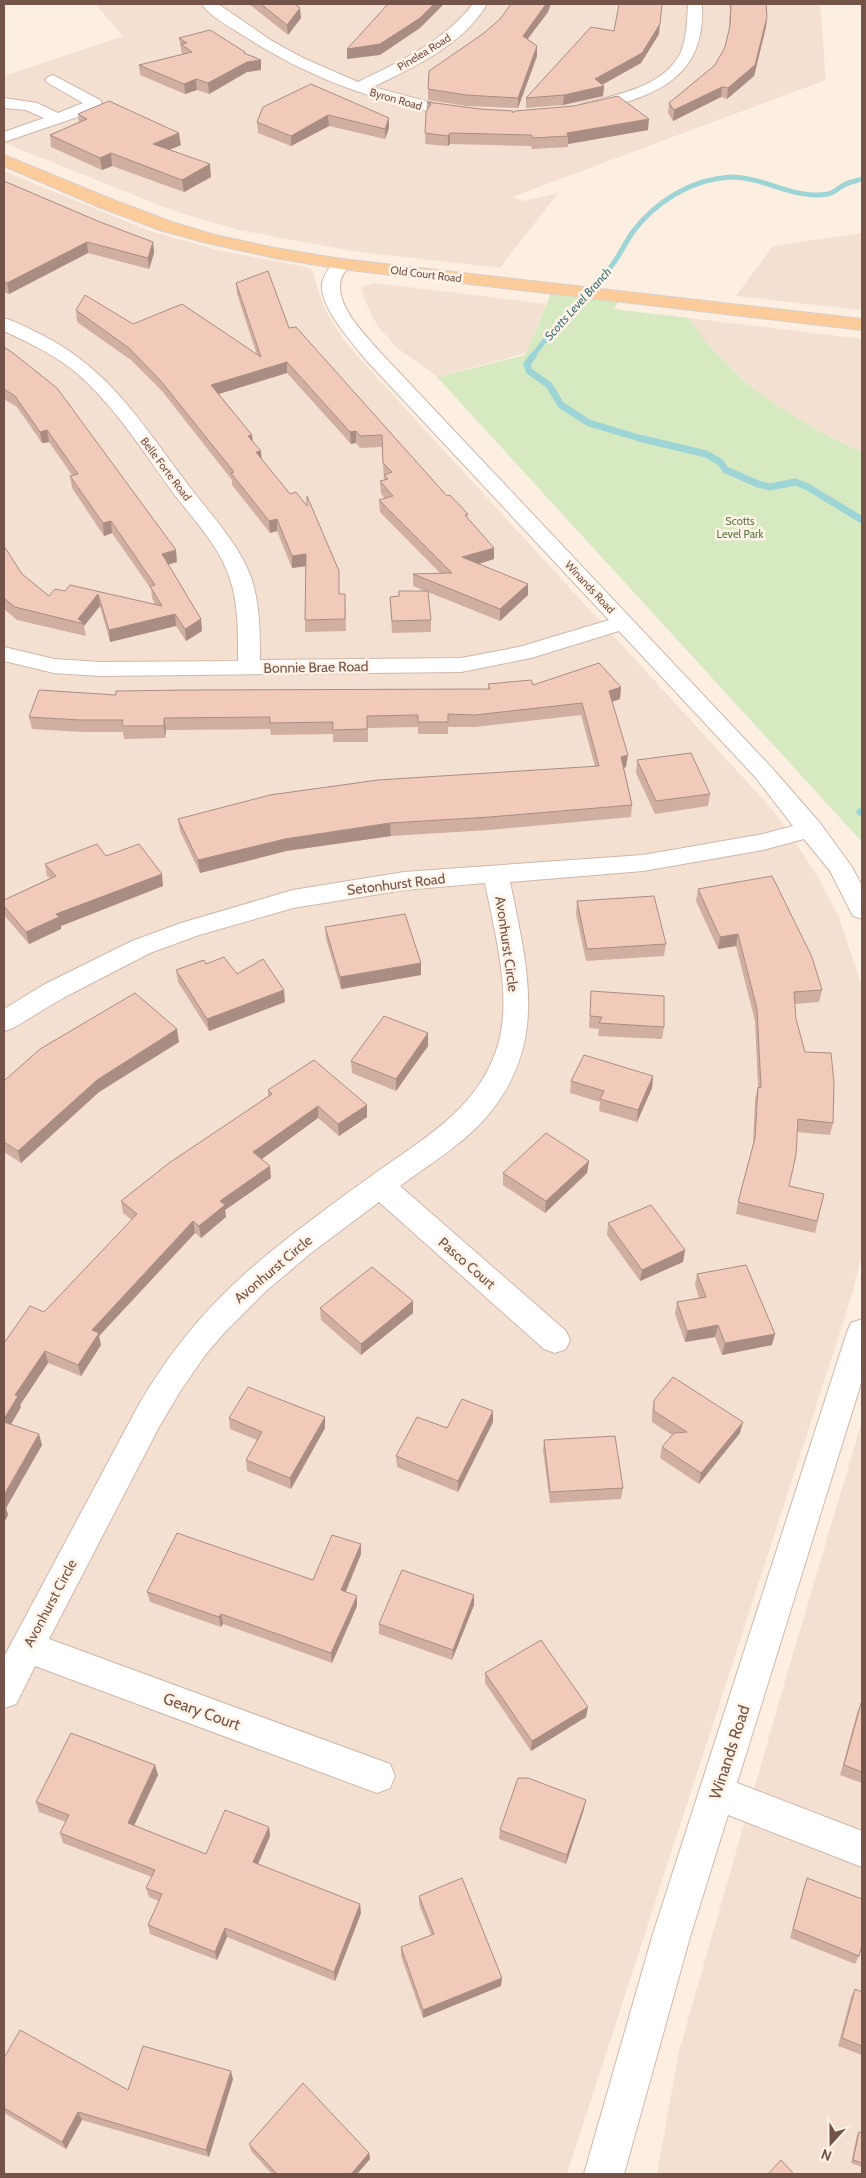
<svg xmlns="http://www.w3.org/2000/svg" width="866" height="2178" viewBox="0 0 866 2178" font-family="Cabin,sans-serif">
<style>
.residential{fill:#f4e0d1}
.green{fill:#d6e9c1}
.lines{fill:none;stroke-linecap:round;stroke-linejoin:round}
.stream-far1{stroke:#9dd5d7;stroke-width:5}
.stream{stroke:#9dd5d7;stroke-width:7}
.minor-casing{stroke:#cfb7ac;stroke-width:2}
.major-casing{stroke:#d8cfcc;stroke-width:2}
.minor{fill:#fff;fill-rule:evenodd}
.major{fill:#fbcc9a;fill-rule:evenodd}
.wall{fill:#d0aea0}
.shaded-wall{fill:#a98d82}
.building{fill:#f2caba;stroke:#a98d82}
.labels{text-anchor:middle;stroke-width:5;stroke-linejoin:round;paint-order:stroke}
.far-street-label{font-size:11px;fill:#745349;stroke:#fff3e8}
.far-park-label{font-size:11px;fill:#587941;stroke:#fff3e8}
.far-water-label{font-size:12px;font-style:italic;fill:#3c7679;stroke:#fff3e8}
.street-label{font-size:14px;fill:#745349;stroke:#fff3e8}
.near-street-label{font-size:16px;fill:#745349;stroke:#fff3e8}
</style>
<rect width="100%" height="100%" fill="#fcefe2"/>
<!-- residential -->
<g class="residential">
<polygon points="95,4 820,4 826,80 512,197 523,201 558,193 500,268 351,251 239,230 174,211 4,143 4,76 123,36"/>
<polygon points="4,171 147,230 217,250 306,267 313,271 320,297 327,313 342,337 361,360 772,809 816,873 838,915 862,986 862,1254 852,1295 567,2174 4,2174"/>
<polygon points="862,233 862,310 736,296 773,246"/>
<polygon points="375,283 546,304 526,353 437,377 396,347 377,325 366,303 361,287"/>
<polygon points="689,318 862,339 862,452 810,426 764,397 727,365 699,334"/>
<polygon points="862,1421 862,2174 657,2174 679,2051 789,1667"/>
</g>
<!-- green -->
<path class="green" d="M551 294 618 302 614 309 689 318C730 382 795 421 862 452V842L437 377 525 355Z"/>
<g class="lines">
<!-- stream-far1 -->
<path class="stream-far1" d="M532 357C555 324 585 300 610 268 618 258 624 245 632 233 655 202 691 179 731 177 764 177 795 200 828 194 834 193 838 188 844 185 849 182 856 181 862 179"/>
<!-- stream -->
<g class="stream">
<polyline points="533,356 527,364 529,371 549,385 561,405 589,423 639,438 706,454 720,462 726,470 758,484 770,487 795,482 806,486 862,520"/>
<polyline points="860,812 862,811"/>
</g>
<defs>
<g id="minor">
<path d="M202 4H218L272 41 303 58 358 82C401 61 443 42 473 4H487C463 45 414 67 373 87L429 102 470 110 472 113 470 116 464 118C380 103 313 81 241 34 229 26 209 16 202 4Z"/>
<path d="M688 4H702C705 62 676 87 623 103 611 107 594 113 581 110L579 107 581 104C615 95 662 88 680 54 687 38 687 20 688 4Z"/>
<polygon points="53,75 100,100 102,103 92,112 4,142 4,132 44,118 26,110 4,108 4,98 37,103 58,113 83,103 48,83 45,80 48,77"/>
<path d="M341 259 347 260 350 264C346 270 340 277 340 285 339 310 365 334 380 352L772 768 820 823 852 867 862 886V919L853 916 830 871 804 839 763 850 643 871 510 882C528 971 550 1048 481 1123 457 1148 427 1166 400 1186L566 1331 570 1340 566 1349 555 1353 544 1349 379 1202 311 1253 266 1291 225 1332 206 1354 181 1390 159 1427 49 1639 390 1764 395 1776 390 1788 377 1793 35 1666 16 1704 4 1708V1657L137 1408C172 1347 213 1299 268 1254 301 1227 336 1201 370 1177 419 1141 475 1112 496 1051 514 1001 495 934 485 883L404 890 293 908 199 935 150 953 63 998 13 1028 4 1031V1009L45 984 132 941 181 923 293 890 404 872 643 855 763 834 793 826 756 778 619 631 531 658 461 672 100 676 54 673 4 661V647L54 659 100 662 238 661V654C238 629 238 603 230 579 220 547 194 520 174 494 144 453 117 409 79 375 57 356 30 343 4 331V318C17 322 30 329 42 335 111 370 144 427 189 486 211 515 238 543 251 577 260 604 260 633 260 660L461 658 519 647 609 620 366 360C352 342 320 308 322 284 323 275 330 267 335 260Z"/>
<polygon points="862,1319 862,1380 737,1783 862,1831 862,1867 728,1815 690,1937 624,2174 584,2174 652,1937 847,1332 851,1323"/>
</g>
<polygon id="major" points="4,155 111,199 172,222 215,235 275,248 341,259 862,319 862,330 341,269 275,258 203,242 160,230 99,207 4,166"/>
</defs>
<!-- minor casing -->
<use href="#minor" class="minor-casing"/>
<!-- major casing -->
<use href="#major" class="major-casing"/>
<!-- minor -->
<use href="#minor" class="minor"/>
<!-- major -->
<use href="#major" class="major"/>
</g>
<!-- wall -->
<g class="wall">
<polygon points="249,4 295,4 301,18 288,35"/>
<polygon points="729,4 766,4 767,17 766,27 754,76 727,99 721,97 673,121 668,113 669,103 715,65 725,47 729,29 730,10"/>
<polygon points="548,12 528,39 537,46 537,56 518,108 466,106 428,100 428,89"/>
<polygon points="614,31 659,34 641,63 602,85 604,86 603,96 563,105 526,108 526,98"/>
<polygon points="179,38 245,52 245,53 261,60 261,70 247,72 209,94 197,90 185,94 140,75 139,65 182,54"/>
<polygon points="427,102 480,109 513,112 648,130 568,144 568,147 532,149 531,146 450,144 448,146 425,144"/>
<polygon points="263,107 389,118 389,128 385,139 329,126 291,146 258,133 257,122"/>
<polygon points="78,114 181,145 169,150 211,177 184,192 112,166 102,170 51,147 50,135 79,122"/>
<polygon points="4,181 100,222 153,242 154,253 149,269 88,253 9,294 4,292"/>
<polygon points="236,283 289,328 447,496 468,514 467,518 494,548 494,559 479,564 528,584 528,595 500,621 428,592 431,620 431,632 392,633 390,597 399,596 425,591 413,586 413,574 440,573 380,512 379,500 385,499 381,493 380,481 384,480 382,447 360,448 356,443 351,444 287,373 219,394 252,435 253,441 261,458 340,594 345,594 346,631 305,632 305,620 306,566 292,568 277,531 270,533 232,485 232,480 162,391 131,360 77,322 76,310 133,324 257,355 237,294"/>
<polygon points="4,347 177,562 168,564 201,619 202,631 186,641 176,626 110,642 100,606 84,626 86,636 17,620 4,609 4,546 22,574 49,596 65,591 155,604 152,598 151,589 112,533 104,536 72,488 70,476 72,475 49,442 42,443 17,407 4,399"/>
<polygon points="488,684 621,687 620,699 612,702 626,767 624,768 632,805 631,817 489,830 391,836 286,851 200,873 180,831 178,819 595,766 581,715 475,727 448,727 448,734 418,734 418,727 368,728 368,742 333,742 333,734 271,735 270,729 166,730 165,738 124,739 123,732 83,732 32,729 29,717 116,695 488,689"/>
<polygon points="637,760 710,794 708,806 655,814 636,773"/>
<polygon points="106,856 163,886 61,926 61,929 29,944 4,915 4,900 50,878 47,876 45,864"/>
<polygon points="698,889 822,990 819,1002 795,1004 796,1019 805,1052 833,1123 830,1135 797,1132 789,1186 824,1194 815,1233 736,1214 738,1202 753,1146 755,1099 758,1087 755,1021 736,946 718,949 696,901"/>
<polygon points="577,901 666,944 664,956 586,961 576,914"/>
<polygon points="325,927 421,963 421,975 341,989 326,939"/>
<polygon points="206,964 237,974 285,1002 209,1031 178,982 176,970"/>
<polygon points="591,991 664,1027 662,1039 598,1036 599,1029 589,1028"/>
<polygon points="428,1033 428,1046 396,1091 352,1073 351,1061"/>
<polygon points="179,1042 99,1092 21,1163 4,1152 4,1081"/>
<polygon points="653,1076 652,1088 637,1122 599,1111 600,1102 570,1093 571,1081"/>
<polygon points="268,1090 367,1117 339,1136 318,1118 262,1159 271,1178 225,1210 226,1217 201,1238 195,1233 99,1336 101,1345 81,1376 48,1363 20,1405 21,1407 11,1424 42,1445 6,1508 8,1515 4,1523 4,1343 44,1312 132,1220 123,1213 121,1201 268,1096"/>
<polygon points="589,1161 587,1173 545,1213 503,1185 503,1173"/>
<polygon points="608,1223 685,1250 683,1262 640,1281 607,1235"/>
<polygon points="697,1274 772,1345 722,1355 715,1337 685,1342 675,1314 677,1302 699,1298 695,1285"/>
<polygon points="320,1308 413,1313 361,1355 321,1320"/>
<polygon points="654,1400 740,1433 699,1484 660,1458 662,1447 672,1435 652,1422 652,1412"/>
<polygon points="493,1411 493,1422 458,1492 397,1467 396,1456 447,1428"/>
<polygon points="229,1418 325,1428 291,1489 247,1471 246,1460 257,1440 230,1429"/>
<polygon points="544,1440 623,1488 621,1499 550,1503 543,1451"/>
<polygon points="361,1554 346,1592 357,1606 332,1663 223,1624 221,1627 150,1602 147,1592 313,1580"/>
<polygon points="474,1595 474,1605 452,1660 379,1634 379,1624"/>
<polygon points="485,1673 586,1717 531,1751 485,1683"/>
<polygon points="861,1703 862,1704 862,1783 840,1775 857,1713"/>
<polygon points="155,1765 158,1775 134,1825 206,1854 269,1827 270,1836 258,1864 361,1913 335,1981 227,1937 217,1960 150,1934 148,1925 159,1901 149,1897 146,1888 152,1877 63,1843 60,1833 66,1822 39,1812 36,1802"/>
<polygon points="584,1809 566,1864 499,1839 500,1830"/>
<polygon points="807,1878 859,1956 855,1964 790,1938 804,1887"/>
<polygon points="419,1896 501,1986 423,2018 401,1956 401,1947 431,1935 419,1904"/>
<polygon points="855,1989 862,1992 862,2055 838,2046 851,1997"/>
<polygon points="4,2058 128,2090 233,2079 209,2157 82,2120 66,2149 4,2113"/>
<polygon points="859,2132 862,2133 862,2167 851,2163 857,2135"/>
<polygon points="249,2144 369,2153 370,2159 357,2174 272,2174 251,2151"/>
</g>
<!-- shaded-wall -->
<g class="shaded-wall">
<polygon points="434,4 444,4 420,28 380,55 347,59 347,49"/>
<polygon points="546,4 551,4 548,12 522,46 523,36"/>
<polygon points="300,8 301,18 288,35 287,25"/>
<polygon points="767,17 766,27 754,76 727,99 728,88"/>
<polygon points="660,24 659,34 641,63 598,87 604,86 603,96 563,105 564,95 595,79"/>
<polygon points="537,46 537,56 518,108 518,98"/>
<polygon points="261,60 261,70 247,72 209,94 208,83 247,62"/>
<polygon points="196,79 197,90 185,94 184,84"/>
<polygon points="722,87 721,97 673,121 674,110"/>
<polygon points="328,115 329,126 291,146 291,136"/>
<polygon points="389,118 389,128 385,139 385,129"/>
<polygon points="649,119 648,130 568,144 568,136 567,133"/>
<polygon points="179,133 181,145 154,156 153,144"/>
<polygon points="450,133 450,144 448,146 448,136"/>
<polygon points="111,153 112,166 102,170 100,158"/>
<polygon points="210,164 211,177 184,192 182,180"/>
<polygon points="87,242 88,253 9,294 7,283"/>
<polygon points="153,242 154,253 149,269 148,258"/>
<polygon points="287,362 287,373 212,396 211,385"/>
<polygon points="47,430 49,442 42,443 40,432"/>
<polygon points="356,431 356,443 351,444 350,432"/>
<polygon points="252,435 253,446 248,436"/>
<polygon points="261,451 262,463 256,452"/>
<polygon points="277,519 277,531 270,533 269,521"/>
<polygon points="111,521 112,533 104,536 103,523"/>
<polygon points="494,548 494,559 462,569 462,557"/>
<polygon points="176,550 177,562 164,566 162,554"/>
<polygon points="306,554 306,566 292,568 292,556"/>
<polygon points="528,584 528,595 500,621 500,609"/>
<polygon points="98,594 100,606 84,626 84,624 78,619"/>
<polygon points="175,614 176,626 110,642 109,630"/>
<polygon points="201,619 202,631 186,641 185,629"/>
<polygon points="621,687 620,699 608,703 609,691"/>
<polygon points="164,718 166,730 165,738 164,726"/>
<polygon points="628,755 626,767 620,769 621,757"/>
<polygon points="390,823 391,836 286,851 200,873 198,860 285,839"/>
<polygon points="162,874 163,886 61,926 61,929 29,944 26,932 56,914"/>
<polygon points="738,934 736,946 718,949 720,937"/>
<polygon points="421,963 421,975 341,989 340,977"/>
<polygon points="284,990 285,1002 209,1031 207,1019"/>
<polygon points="177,1029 179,1042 99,1092 21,1163 18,1151 97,1080"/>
<polygon points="428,1033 428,1046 396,1091 396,1079"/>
<polygon points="653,1076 652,1088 637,1122 638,1110"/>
<polygon points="367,1105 367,1117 339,1136 338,1124"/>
<polygon points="318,1106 318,1118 255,1164 253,1152"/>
<polygon points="589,1161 587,1173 545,1213 546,1201"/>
<polygon points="270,1166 271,1178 225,1210 226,1217 201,1238 199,1226 220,1201"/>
<polygon points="193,1221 195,1233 99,1336 101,1345 81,1376 78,1365 92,1330"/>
<polygon points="685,1250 683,1262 640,1281 642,1270"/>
<polygon points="413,1301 413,1313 361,1355 361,1344"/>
<polygon points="718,1325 715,1337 685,1342 687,1331"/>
<polygon points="775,1334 772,1345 722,1355 725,1343"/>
<polygon points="45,1351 48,1363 20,1405 21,1407 6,1433 4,1425 4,1419 15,1395"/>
<polygon points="493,1411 493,1422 458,1492 458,1481"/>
<polygon points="325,1417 325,1428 291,1489 290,1478"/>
<polygon points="743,1422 740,1433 699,1484 701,1473"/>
<polygon points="39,1434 42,1445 6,1508 8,1515 4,1523 4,1495"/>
<polygon points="361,1544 361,1554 342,1600 341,1590"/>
<polygon points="474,1595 474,1605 452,1660 453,1650"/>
<polygon points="357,1596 357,1606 332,1663 331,1653"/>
<polygon points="221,1614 223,1624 221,1627 219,1617"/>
<polygon points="588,1707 586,1717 531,1751 532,1741"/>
<polygon points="155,1765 158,1775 131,1832 128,1823"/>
<polygon points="586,1800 584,1809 566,1864 567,1855"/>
<polygon points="269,1827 270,1836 255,1871 253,1862"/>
<polygon points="360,1904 361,1913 335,1981 334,1972"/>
<polygon points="225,1928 227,1937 217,1960 215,1952"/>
<polygon points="502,1978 501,1986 423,2018 423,2010"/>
<polygon points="231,2071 233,2079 209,2157 206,2150"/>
<polygon points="78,2112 82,2120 66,2149 62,2142"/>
<polygon points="369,2153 370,2159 357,2174 351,2174"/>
</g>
<!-- building -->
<g class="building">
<polygon points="261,4 295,4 300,8 287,25"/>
<polygon points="388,4 434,4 420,18 380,44 347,49"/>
<polygon points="511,4 546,4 523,36 537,46 518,98 466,95 428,89 429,71 484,33 500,19"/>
<polygon points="619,4 662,4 660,24 642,53 595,79 604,86 564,95 526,98 591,27 614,31"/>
<polygon points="731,4 766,4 767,17 755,65 728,88 722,87 674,110 669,103 715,65 725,47 730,26"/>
<polygon points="210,30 245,52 244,53 261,60 247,62 208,83 196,79 184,84 139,65 192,52 181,44 187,43 179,38"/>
<polygon points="311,84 389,118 385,129 328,115 291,136 257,122 263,107"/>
<polygon points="618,96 649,119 567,133 568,136 533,138 531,135 450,133 448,136 425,133 426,112 431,104 427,102 480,109 513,111 513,113 515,111 574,106"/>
<polygon points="109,101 179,133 153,144 210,164 182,180 111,153 100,158 50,135 87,119 78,114"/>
<polygon points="4,181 100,222 153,242 148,258 87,242 7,283 4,281"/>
<polygon points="268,271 289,328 296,327 447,496 450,495 468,514 465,515 494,548 462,557 528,584 500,609 413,574 452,573 379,500 393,496 380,481 388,479 384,475 392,472 383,463 382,435 360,436 356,431 350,432 287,362 211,385 252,435 248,436 261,451 256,452 290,494 296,492 307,506 307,496 339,571 339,594 345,594 345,619 305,620 306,554 292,556 277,519 269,521 231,473 234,472 160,380 129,348 76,310 85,295 133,324 182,304 261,357 236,283"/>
<polygon points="4,347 13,353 57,388 176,550 162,554 201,619 185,629 175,614 109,630 98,594 78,619 84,624 15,607 4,598 4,546 22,574 49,596 55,589 65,591 70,585 162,606 150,586 155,585 111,521 103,523 70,476 78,474 47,430 40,432 15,396 4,389"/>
<polygon points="399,591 428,591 431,620 392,621 390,597 399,596"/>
<polygon points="599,663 621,687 609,691 628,755 621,757 632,805 490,817 390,823 285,839 198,860 178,819 270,795 378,780 599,766 582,703 475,715 448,714 448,722 418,722 418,715 367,716 367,729 333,730 333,722 270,723 270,717 164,718 164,726 122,726 123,720 80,720 29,717 39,690 116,695 116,691 187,690 490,689 488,684 531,680 533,685"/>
<polygon points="691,753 710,794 656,801 637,760"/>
<polygon points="97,844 106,856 139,844 162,874 56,914 59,917 26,932 4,906 4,900 56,876 45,864"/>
<polygon points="772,876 812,957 822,990 794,992 796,1019 805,1052 831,1053 834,1082 833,1123 798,1119 796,1155 789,1186 824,1194 817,1221 738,1202 755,1138 758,1087 761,1088 757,1009 738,934 720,937 698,889"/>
<polygon points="654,896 666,944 587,949 577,901"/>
<polygon points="405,914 421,963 340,977 325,927"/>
<polygon points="224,957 237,974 263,959 284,990 207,1019 176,970 204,960 206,964"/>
<polygon points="591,991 664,996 664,1027 599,1023 602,1017 590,1016"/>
<polygon points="135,993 177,1029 97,1080 18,1151 4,1142 4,1081 40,1049"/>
<polygon points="384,1016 428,1033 396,1079 351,1061"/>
<polygon points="584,1055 653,1076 638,1110 600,1099 604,1091 571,1081"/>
<polygon points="314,1060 367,1105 338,1124 318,1106 253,1152 270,1166 220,1201 225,1205 199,1226 193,1221 92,1330 99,1333 78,1365 45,1351 15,1395 18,1396 4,1419 4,1343 30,1306 44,1312 137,1214 121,1201 169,1163 272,1094 268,1090"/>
<polygon points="546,1133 589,1161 546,1201 503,1173"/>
<polygon points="651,1205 685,1250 642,1270 608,1223"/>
<polygon points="746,1265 775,1334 725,1343 718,1325 687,1331 677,1302 706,1297 697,1274"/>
<polygon points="372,1267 413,1301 361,1344 320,1308"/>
<polygon points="673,1377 743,1422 701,1473 662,1447 674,1433 687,1432 654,1411 654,1400"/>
<polygon points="248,1387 325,1417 290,1478 246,1460 262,1432 229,1418"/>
<polygon points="462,1399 493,1411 458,1481 396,1456 417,1417 447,1428"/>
<polygon points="4,1422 39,1434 4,1495"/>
<polygon points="615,1436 623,1488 550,1492 544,1440"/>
<polygon points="177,1533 313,1580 332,1535 361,1544 341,1590 357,1596 331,1653 221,1614 219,1617 147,1592"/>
<polygon points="402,1570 474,1595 453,1650 379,1624"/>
<polygon points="541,1640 588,1707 532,1741 485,1673"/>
<polygon points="861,1703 862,1704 862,1772 844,1765"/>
<polygon points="71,1733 155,1765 128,1823 206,1854 225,1810 269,1827 253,1862 360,1904 334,1972 225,1928 215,1952 148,1925 162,1894 146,1888 155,1870 60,1833 69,1815 36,1802"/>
<polygon points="518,1778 528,1778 586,1800 567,1855 500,1830"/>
<polygon points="462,1878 502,1978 423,2010 401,1947 434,1934 419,1896"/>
<polygon points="807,1878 862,1899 862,1944 859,1956 793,1929"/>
<polygon points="855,1989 862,1992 862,2046 842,2038"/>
<polygon points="20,2030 128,2090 143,2046 231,2071 206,2150 78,2112 62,2142 4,2108 4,2058"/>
<polygon points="303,2083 369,2153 351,2174 277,2174 249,2144"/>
<polygon points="859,2132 862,2133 862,2163 853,2160"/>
<polygon points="781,2160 794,2174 768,2174"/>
</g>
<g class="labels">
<!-- far-street labels -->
<g class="far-street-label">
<text transform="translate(424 52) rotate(-31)" y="4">Pinelea Road</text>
<text transform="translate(396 99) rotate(16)" y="4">Byron Road</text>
<text transform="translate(426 274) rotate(7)" y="4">Old Court Road</text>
<text transform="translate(166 469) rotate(53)" y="4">Belle Forte Road</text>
<text transform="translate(590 587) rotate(47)" y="4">Winands Road</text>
</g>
<!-- far-park labels -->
<g class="far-park-label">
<text x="740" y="525">Scotts<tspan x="740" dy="13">Level Park</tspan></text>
</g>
<!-- far-water labels -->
<g class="far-water-label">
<text transform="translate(578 304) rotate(-48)" y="4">Scotts Level Branch</text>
</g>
<!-- street labels -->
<g class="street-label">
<text transform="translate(316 667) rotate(-1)" y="5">Bonnie Brae Road</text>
<text transform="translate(396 884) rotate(-7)" y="5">Setonhurst Road</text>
<text transform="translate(507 944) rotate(82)" y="5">Avonhurst Circle</text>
<text transform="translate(467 1263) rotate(41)" y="5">Pasco Court</text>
<text transform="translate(273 1269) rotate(-40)" y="5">Avonhurst Circle</text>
<text transform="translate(50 1603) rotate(-62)" y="5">Avonhurst Circle</text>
</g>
<!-- near-street labels -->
<g class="near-street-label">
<text transform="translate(202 1711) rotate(20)" y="6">Geary Court</text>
<text transform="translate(729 1752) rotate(-72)" y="6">Winands Road</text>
</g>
</g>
<!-- border -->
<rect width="866" height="2178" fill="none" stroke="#745349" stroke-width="10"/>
<!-- north arrow -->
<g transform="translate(831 2143) rotate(201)" stroke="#fff3e8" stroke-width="4" paint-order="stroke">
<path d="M0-4L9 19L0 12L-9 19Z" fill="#745349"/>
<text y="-8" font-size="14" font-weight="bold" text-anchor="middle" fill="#745349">N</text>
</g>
</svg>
